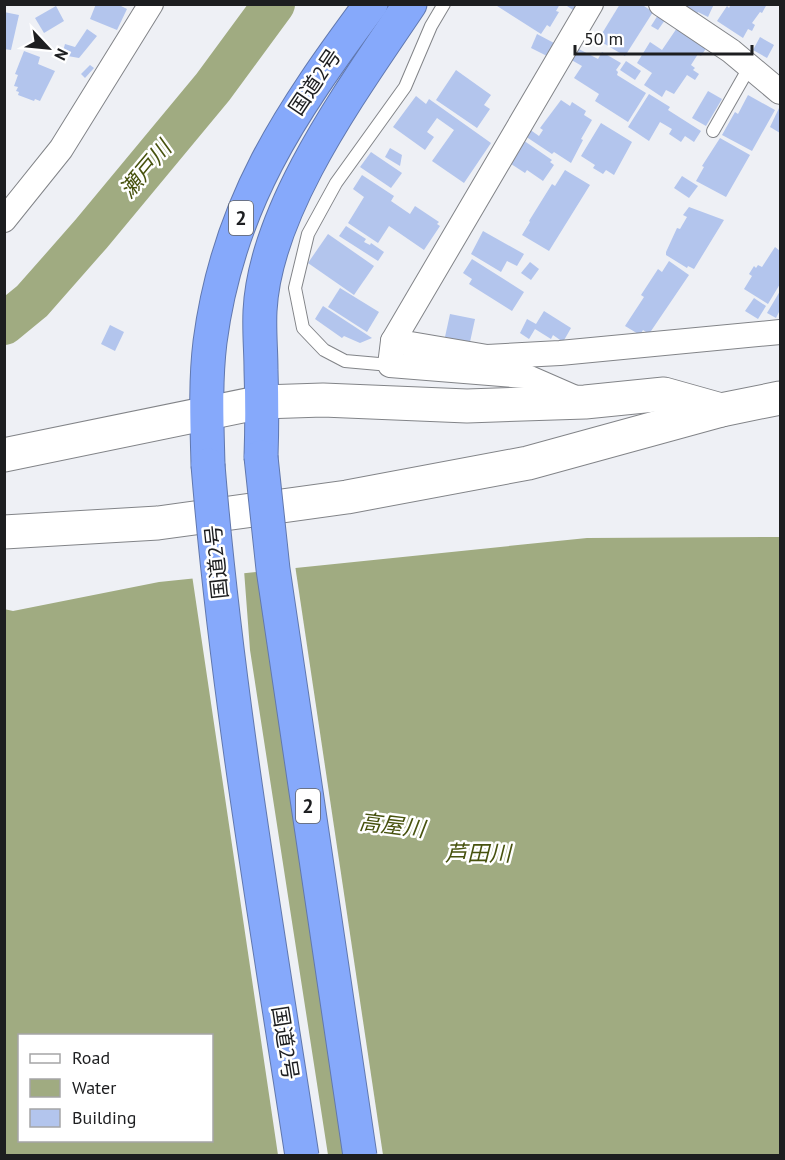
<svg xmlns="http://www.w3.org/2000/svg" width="785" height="1160" viewBox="0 0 785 1160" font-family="'PT Sans','Noto Sans JP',sans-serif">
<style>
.water{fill:#a0ab81;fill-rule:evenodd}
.pier{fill:#eef0f5}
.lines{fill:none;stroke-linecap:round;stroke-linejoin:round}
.river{stroke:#a0ab81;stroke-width:42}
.building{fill:#b3c5ed}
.lane-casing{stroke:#828488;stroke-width:14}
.street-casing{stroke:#828488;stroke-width:26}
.secondary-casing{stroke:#828488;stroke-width:35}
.highway-casing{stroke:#6178ae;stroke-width:35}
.lane{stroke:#fff;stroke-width:12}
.street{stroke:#fff;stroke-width:24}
.secondary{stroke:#fff;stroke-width:33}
.highway{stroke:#86a9fb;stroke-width:33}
.highway-bridge-casing{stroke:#6178ae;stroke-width:35;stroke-linecap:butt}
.highway-bridge{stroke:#86a9fb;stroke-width:33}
.labels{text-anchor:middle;stroke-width:5;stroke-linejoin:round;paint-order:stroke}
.shield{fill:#fff;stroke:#616263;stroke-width:1.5}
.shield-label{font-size:20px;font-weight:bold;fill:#1d1e20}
.street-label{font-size:21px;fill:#1d1e20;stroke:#fff}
.water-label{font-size:22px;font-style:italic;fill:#47520e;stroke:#fff}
</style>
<rect width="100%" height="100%" fill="#eef0f5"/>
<!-- water -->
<path class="water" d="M780 537V1155H5L4 609 13 611 159 582 587 538ZM20 1036H212V1140H20Z"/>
<!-- pier -->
<g class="pier">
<polygon points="295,565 383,1155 346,1155 258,568"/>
<polygon points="244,570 250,650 328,1155 278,1155 192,575"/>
</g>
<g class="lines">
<!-- river -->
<polyline class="river" points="4,324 32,301 91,234 213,87 274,4"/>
</g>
<!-- building -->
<g class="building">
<polygon points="96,4 117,4 127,9 117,30 90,19"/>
<polygon points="494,4 560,4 556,11 559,12 550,27 547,25 541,34"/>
<polygon points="564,4 577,4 573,10"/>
<polygon points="620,4 641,4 653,12 625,56 598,40"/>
<polygon points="677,4 714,4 708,17 698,12 694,20"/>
<polygon points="731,4 767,4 762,13 760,12 752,23 755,25 752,31 748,29 743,38 717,21 727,6 729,8"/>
<polygon points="56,6 64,21 44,33 35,18"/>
<polygon points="4,12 19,15 11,50 4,49"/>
<polygon points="658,15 665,20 658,30 651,26"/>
<polygon points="677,28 707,47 701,56 698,54 691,65 695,68 693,70 699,74 695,80 687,75 674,94 666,90 662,97 644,85 652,73 637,63 650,42 662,50"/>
<polygon points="87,29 97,36 79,58 62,55 65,44 75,47"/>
<polygon points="537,34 554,43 547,56 531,48"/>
<polygon points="760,37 774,45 767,58 753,50"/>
<polygon points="575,47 598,59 602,52 621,63 616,70 618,72 617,75 646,93 628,122 595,101 599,94 574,78 582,66 568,58"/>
<polygon points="24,51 40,57 38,64 55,71 40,101 35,99 34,101 18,95 19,92 16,91 18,87 14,86 18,75 15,74"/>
<polygon points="626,61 641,71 635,80 620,70"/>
<polygon points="90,65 94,68 85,78 81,74"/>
<polygon points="456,70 491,95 484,105 490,109 477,128 436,100"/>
<polygon points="708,91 722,99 706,126 692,118"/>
<polygon points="649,94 670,107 668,110 701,131 694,142 685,136 681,142 669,134 672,129 660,122 649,141 628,127"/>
<polygon points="748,95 775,110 752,151 722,135 735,112 738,114"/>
<polygon points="416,96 426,104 429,99 491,143 464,183 432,161 454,130 437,118 427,132 434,137 425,150 393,127"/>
<polygon points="561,100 570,106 572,102 586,111 584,115 592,120 581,139 583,140 571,163 554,152 552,154 525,136 529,129 539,136 543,130 540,128"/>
<polygon points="780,106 780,133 770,127"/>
<polygon points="601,123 632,142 614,175 606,170 603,174 593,168 595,165 581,156"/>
<polygon points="520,138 552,160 550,162 554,165 543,181 527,170 525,173 505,160"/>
<polygon points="720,138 750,155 726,197 696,181 704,167 702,166"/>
<polygon points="390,148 402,155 400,166 385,157"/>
<polygon points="371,152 402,173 391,188 360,167"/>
<polygon points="565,170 590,185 549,251 522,235 530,222 529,221 552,184 555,186"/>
<polygon points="362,175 394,196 391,201 410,214 415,206 439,222 437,224 440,226 424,250 389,226 378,243 348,223 364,197 353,189"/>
<polygon points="682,176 698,186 689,198 674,188"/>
<polygon points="689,207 724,220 694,269 688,266 687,268 666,255 666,252 677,228 680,229 687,217 683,215"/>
<polygon points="346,226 366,239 364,242 370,245 371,243 384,252 378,261 339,236"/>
<polygon points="483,231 524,254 517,266 507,261 501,272 471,254"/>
<polygon points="328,234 374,266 354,295 308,263"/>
<polygon points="775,247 780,251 780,284 768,304 744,289 752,276 749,274 754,266 756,268 758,265 762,267"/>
<polygon points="472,259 524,292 512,311 469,284 472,279 463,273"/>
<polygon points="669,261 689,275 649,334 643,330 640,335 625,326 644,297 641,295 658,269 662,272"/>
<polygon points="530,262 539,269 531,280 521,273"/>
<polygon points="340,288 379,312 367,332 328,307"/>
<polygon points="780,291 780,310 776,318 767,313"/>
<polygon points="754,298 766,306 758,319 745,311"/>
<polygon points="323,306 372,338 360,343 344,336 342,338 315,319"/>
<polygon points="544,311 571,328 563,342 553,335 551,339 535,329 529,339 520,333 527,319 536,324"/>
<polygon points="450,314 475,319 470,342 445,337"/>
<polygon points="110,325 124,332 115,351 101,344"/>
</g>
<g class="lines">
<defs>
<g id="lane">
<polyline points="713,131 750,66"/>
<polyline points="390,365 345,361 324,350 303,328 295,288 308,234 336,183 405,87 431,26 444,4"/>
</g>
<g id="street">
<polyline points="591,4 393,341 487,357 560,353 780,332"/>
<polyline points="661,4 731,51 780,92"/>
<polyline points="4,220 61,149 151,4"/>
<polyline points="393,341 390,365 525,376 580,400"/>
</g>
<g id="secondary">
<polyline points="4,455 262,402 323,400 467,406 585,402 664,394 721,410"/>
<polyline points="4,532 158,523 347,497 528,463 721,410 780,398"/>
</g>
<g id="highway">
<path d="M261 457C262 428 262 399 261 370 261 351 259 331 260 311 265 208 354 88 410 4"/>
<path d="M208 465C207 425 205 383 210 342 228 204 290 113 371 4"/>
</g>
</defs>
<!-- lane casing -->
<use href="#lane" class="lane-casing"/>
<!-- street casing -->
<use href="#street" class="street-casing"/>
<!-- secondary casing -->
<use href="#secondary" class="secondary-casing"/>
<!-- highway casing -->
<use href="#highway" class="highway-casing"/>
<!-- lane -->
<use href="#lane" class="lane"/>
<!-- street -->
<use href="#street" class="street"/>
<!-- secondary -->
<use href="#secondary" class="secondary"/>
<!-- highway -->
<use href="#highway" class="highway"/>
<defs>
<g id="highway-bridge">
<polyline points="261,457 273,569 360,1156"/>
<path d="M208 465C227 697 267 926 302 1156"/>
</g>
</defs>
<!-- highway-bridge casing -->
<use href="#highway-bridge" class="highway-bridge-casing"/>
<!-- highway-bridge -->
<use href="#highway-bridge" class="highway-bridge"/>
</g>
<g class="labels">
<!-- shield labels -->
<g class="shield">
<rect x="229" y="201" width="24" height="34" rx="4.5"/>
<rect x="296" y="789" width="24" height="34" rx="4.5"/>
</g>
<g class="shield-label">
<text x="241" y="225">2</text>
<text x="308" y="813">2</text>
</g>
<!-- street labels -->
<g class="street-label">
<text transform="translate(315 82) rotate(-56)" y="7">国道2号</text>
<text transform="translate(217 562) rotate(-96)" y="7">国道2号</text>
<text transform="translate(285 1043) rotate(81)" y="7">国道2号</text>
</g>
<!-- water labels -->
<g class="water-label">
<text transform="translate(145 169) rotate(-50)" y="8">瀬戸川</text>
<text transform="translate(392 825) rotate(7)" y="8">高屋川</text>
<text x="478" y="861">芦田川</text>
</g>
</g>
<!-- border -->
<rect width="785" height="1160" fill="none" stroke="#1d1e20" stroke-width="12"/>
<!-- legend -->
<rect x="18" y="1034" width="195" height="108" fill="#ffffff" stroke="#a5a5a6" stroke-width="1.5"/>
<rect x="30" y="1054" width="30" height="9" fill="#ffffff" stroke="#a5a5a6" stroke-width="1.5"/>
<text x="72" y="1064" font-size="18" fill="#1d1e20">Road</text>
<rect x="30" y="1079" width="30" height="18" fill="#a0ab81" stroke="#a5a5a6" stroke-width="1.5"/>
<text x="72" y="1094" font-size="18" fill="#1d1e20">Water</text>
<rect x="30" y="1109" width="30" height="18" fill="#b3c5ed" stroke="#a5a5a6" stroke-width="1.5"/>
<text x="72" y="1124" font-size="18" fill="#1d1e20">Building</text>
<!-- north arrow -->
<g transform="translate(48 48) rotate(116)" stroke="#ffffff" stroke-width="4.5" paint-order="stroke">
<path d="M0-4.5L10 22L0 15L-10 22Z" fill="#1d1e20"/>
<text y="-9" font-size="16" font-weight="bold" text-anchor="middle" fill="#1d1e20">N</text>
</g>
<!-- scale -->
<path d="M575 45v9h177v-9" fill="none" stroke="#1d1e20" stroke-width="3"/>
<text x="584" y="45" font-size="18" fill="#1d1e20" stroke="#ffffff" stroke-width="4.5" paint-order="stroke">50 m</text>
</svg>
